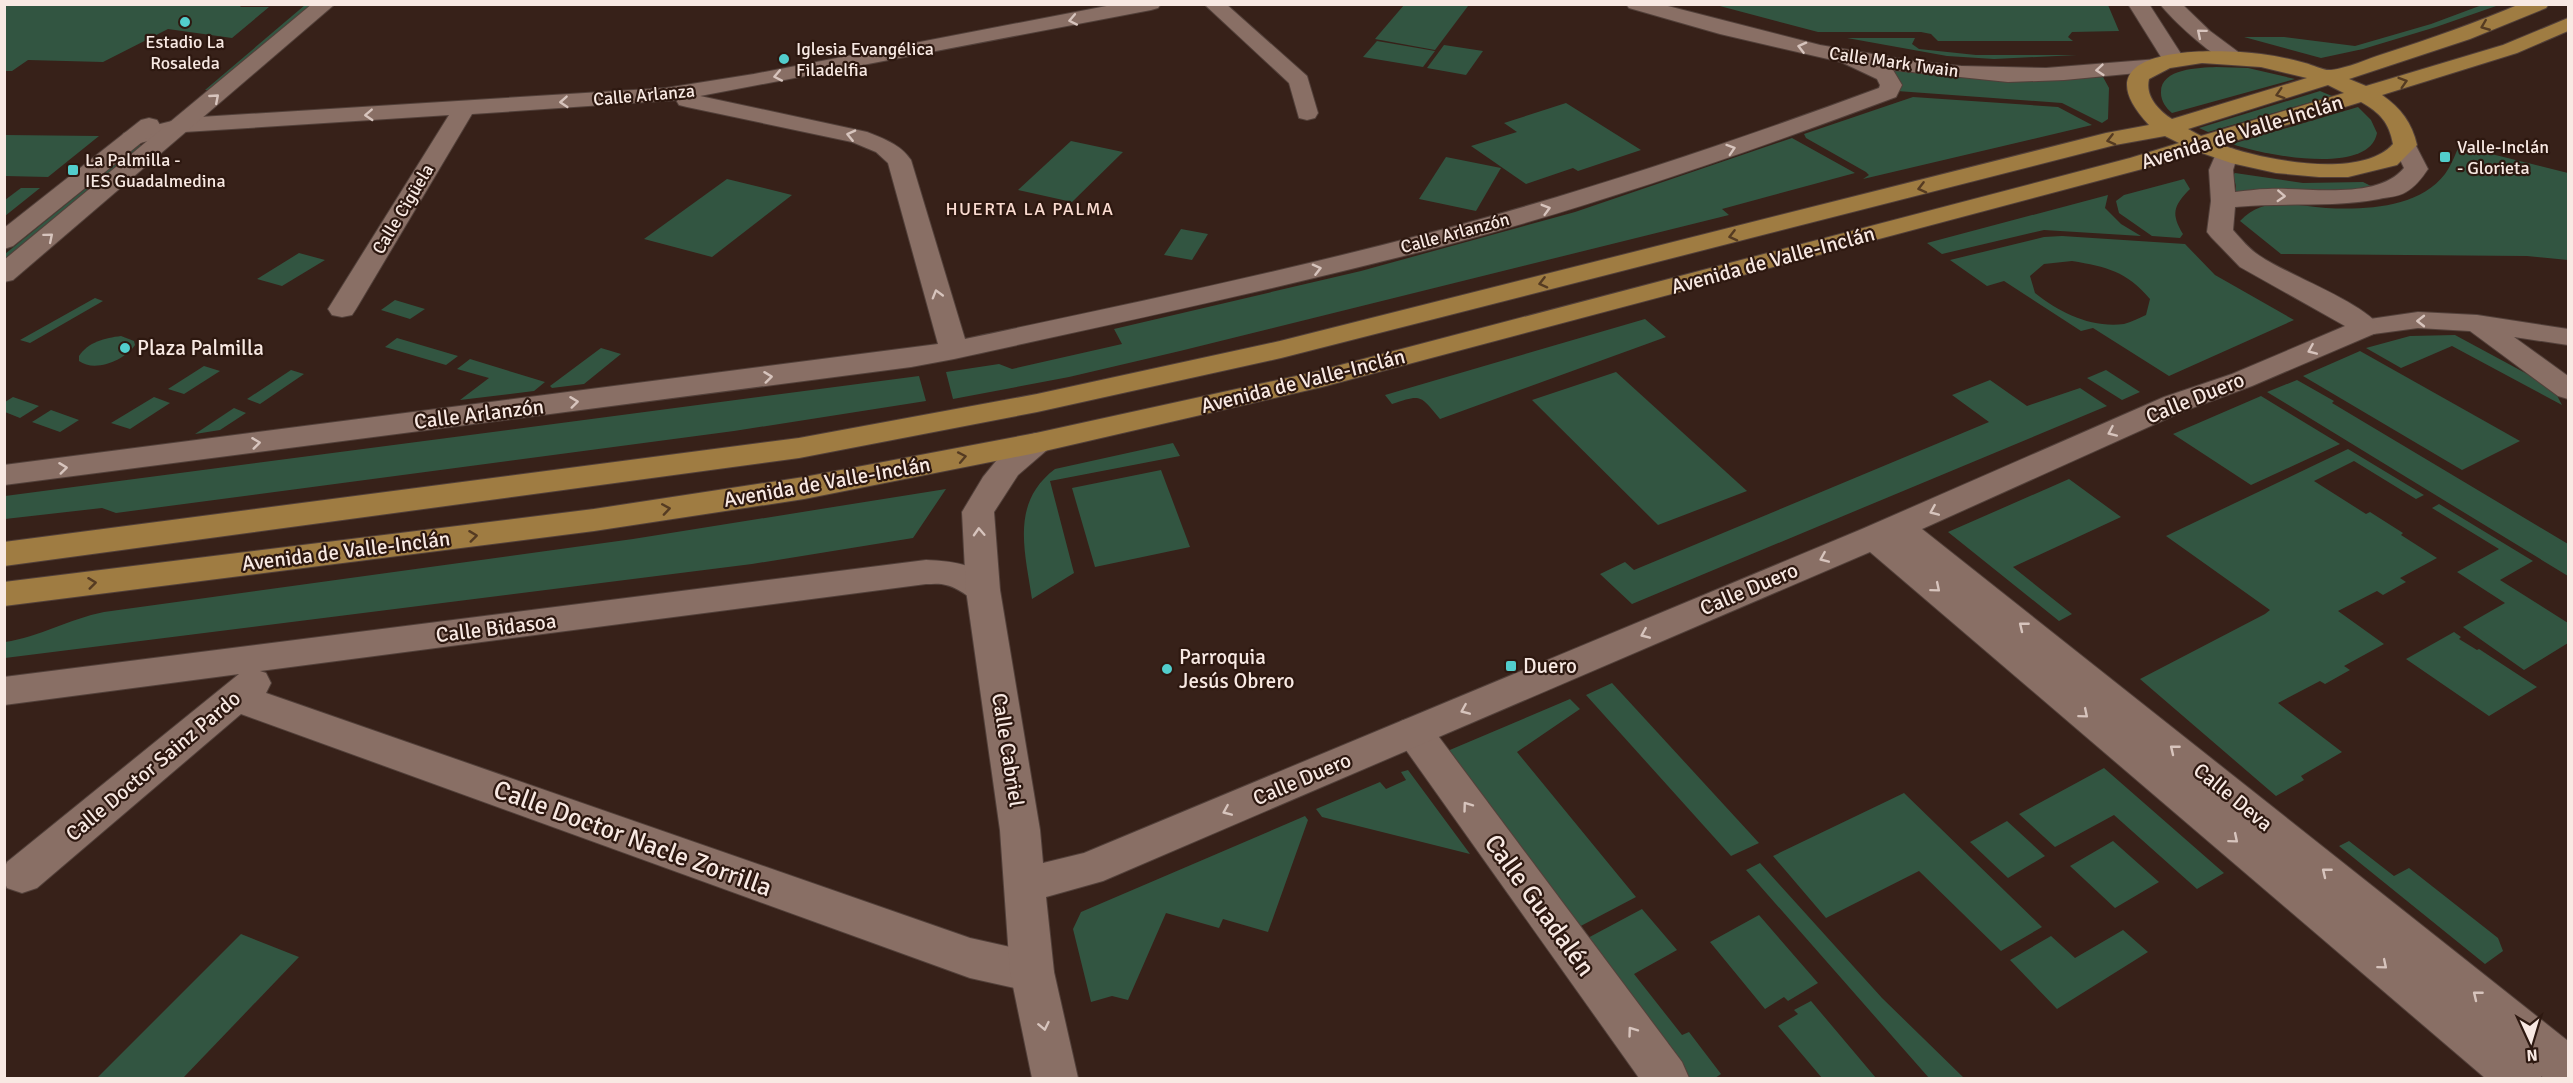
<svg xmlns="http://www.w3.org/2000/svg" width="2573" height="1083" viewBox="0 0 2573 1083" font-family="Signika,sans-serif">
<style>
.green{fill:#325541;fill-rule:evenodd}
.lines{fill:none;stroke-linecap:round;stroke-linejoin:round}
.street-casing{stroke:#52403a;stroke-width:2}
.secondary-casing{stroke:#52403a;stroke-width:2}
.primary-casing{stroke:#52403a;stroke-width:2}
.street{fill:#896f65;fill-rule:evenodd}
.secondary{fill:#896f65;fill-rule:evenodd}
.primary{fill:#9f7c42;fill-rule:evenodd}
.oneway{stroke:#d7c4bd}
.oneway2{stroke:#553b22}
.poi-dot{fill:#52cdcc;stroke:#2d1810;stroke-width:2}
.labels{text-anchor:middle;stroke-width:4.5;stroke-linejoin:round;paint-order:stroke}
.far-poi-label{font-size:18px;fill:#f8e9e3;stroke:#2d1810;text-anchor:start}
.far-street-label{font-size:18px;fill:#f8e9e3;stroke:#2d1810}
.far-neighbourhood-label{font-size:18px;letter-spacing:1.5px;fill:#fadbd0;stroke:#2d1810}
.street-label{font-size:21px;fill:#f8e9e3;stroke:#2d1810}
.poi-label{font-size:21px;fill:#f8e9e3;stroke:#2d1810;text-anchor:start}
.near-street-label{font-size:26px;fill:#f8e9e3;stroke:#2d1810}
</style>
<rect width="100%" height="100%" fill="#372119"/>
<!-- green -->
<g class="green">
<polygon points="1460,4 1468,6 1435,50 1375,39 1404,5"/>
<polygon points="242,5 240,7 269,7 232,38 168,29 103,62 28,60 12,71 5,71 5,5"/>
<polygon points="305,5 314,5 215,90 205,90"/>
<polygon points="1716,5 2108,5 2119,31 2072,32 2068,37 2073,41 1938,41 1931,34 1921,32 1818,32"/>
<polygon points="2482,5 2499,5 2436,27 2363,49 2321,58 2244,37 2284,37 2355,46 2431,24"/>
<polygon points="1847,38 1915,38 1912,44 1919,49 1976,55 2077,55 1994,59 1947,56"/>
<polygon points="1377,41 1435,51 1423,67 1363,57"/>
<polygon points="1444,45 1483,51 1466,75 1427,68"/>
<path d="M1882 67C1956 79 2028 81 2103 77L2109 88 2108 119 2102 123 2062 103 1897 91Z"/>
<path d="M2216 67 2248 68 2295 79 2172 113C2166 108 2161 101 2161 93 2160 68 2199 68 2216 67Z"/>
<polygon points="2320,91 2332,96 2208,132 2199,128"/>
<polygon points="1913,97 2058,107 2092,125 1863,179 1869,175 1866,172 1806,138 1804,134"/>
<polygon points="1566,103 1641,150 1578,171 1573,168 1526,184 1471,146 1517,132 1504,123"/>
<path d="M2358 107 2371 120 2377 133C2369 177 2260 154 2232 144Z"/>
<polygon points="5,135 99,136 48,177 5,176"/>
<polygon points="1792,138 1855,173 1722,209 1729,215 1180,351 1069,377 953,399 946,372 999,364 1012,369 1122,344 1114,329 1361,271 1575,212"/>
<polygon points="1071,141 1123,152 1072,202 1018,190"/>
<polygon points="139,145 148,145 5,262 5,254"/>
<path d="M2459 146 2568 173V260L2527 256 2281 254 2240 221C2264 195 2294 206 2326 208 2365 210 2419 208 2445 174 2451 166 2455 155 2459 146Z"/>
<polygon points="1446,157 1501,168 1476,211 1419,199"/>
<polygon points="2235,173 2303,183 2363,182 2373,187 2350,192 2235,193 2236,186 2233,175"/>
<polygon points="727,179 792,195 712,257 644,239"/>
<path d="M2184 179 2190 189C2173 206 2171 214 2183 234L2180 238 2152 236 2119 213 2116 201 2124 195Z"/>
<polygon points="21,188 40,188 5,216 5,200"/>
<polygon points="2108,195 2105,208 2121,224 2141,236 2044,230 1942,254 1927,243"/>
<polygon points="1181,229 1208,234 1192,260 1164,255"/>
<path d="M2062 236 2185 244 2215 275 2294 320 2169 376 2093 328 2081 331 2004 281 1987 286 1950 260 2044 237ZM2072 261C2107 267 2126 271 2150 299L2146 315C2139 318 2131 322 2124 324 2091 328 2060 313 2035 293L2030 276 2044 264Z"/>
<polygon points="299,253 325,260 282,286 257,279"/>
<polygon points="95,298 103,301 30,343 20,340"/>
<polygon points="395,300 425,309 410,319 381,310"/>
<path d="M1645 319 1666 337 1440 419C1420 395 1422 394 1392 404L1385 395Z"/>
<polygon points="2455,335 2553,388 2562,405 2452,346 2401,368 2366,348 2410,336"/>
<path d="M121 336 134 341 135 345C125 360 95 373 79 361V356C88 342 105 338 121 336Z"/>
<polygon points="397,338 458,356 446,365 385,347"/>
<polygon points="601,348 621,354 584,384 552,388 550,386"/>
<polygon points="2360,351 2520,441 2462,470 2303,376"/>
<polygon points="470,359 545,382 534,391 460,400 489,378 457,369"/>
<polygon points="204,366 220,371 184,394 168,389"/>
<polygon points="291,370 304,374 260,404 247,399"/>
<polygon points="2106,370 2140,392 2122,400 2087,378"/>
<polygon points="1616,372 1747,491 1658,525 1532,400"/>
<polygon points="919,376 926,401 734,431 116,513 102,508 5,519 5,496"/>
<polygon points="1990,380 2027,406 2080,388 2107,406 1632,604 1600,574 1625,562 1634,570 1989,422 1952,395"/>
<polygon points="2297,380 2334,401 2332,403 2568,544 2568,576 2267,392"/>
<polygon points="2261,396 2340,444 2251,485 2173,434"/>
<polygon points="13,397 39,406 20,418 5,412 5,402"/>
<polygon points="154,397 170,403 130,429 111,423"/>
<polygon points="234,408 246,413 220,430 195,434"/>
<polygon points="51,410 79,420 60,432 32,422"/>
<path d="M1173 443 1180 456 1050 481 1074 573 1032 599C1025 551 1010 503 1055 469Z"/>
<polygon points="2348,449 2424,495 2416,499 2354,461 2314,481 2366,514 2370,512 2403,533 2401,535 2437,558 2400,578 2406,582 2383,595 2377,591 2338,611 2384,644 2344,666 2350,670 2325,684 2320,681 2278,703 2342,752 2301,776 2304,780 2276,796 2140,679 2265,614 2270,610 2166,536"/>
<polygon points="1161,470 1190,547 1095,567 1072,488"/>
<polygon points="2069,479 2121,517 2013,567 2072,614 2059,621 1948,532"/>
<path d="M946 489 913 538 752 564 5 658V642C39 637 69 619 104 612L633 539Z"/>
<polygon points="2439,504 2533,561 2500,580 2568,623 2568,643 2524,670 2463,627 2505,603 2457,572 2499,549 2432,508"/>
<polygon points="2454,632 2461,637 2459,639 2477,650 2479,649 2537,687 2489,716 2406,659"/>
<polygon points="1612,683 1759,843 1731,856 1586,695"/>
<polygon points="1570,699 1580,709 1517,752 1636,897 1575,929 1445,752"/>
<polygon points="2104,768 2224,873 2197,889 2114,815 2055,847 2019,814"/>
<polygon points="1408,770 1470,854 1322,817 1316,809 1380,782 1386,789 1406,780 1401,772"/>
<polygon points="1904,793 2042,927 2001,951 1919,871 1826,918 1773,856"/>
<polygon points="1305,816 1308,820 1268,932 1223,919 1219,928 1166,913 1128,1000 1112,996 1091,1002 1073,929 1081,912"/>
<polygon points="2007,821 2045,856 2008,878 1970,842"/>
<polygon points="2113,841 2159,882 2115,908 2070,866"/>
<polygon points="2349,841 2394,876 2409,868 2498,938 2503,951 2485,964 2339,846"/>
<polygon points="1760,863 1882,998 1964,1078 1929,1078 1746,870"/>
<polygon points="1642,909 1677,950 1634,974 1682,1035 1689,1032 1721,1074 1715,1078 1689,1078 1584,940"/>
<polygon points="1759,915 1818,983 1788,1001 1784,997 1765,1009 1710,942"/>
<polygon points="2123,930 2148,952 2057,1009 2010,960 2051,936 2075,958"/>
<polygon points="241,934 299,957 183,1078 97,1078"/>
<polygon points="1811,1001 1876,1078 1822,1078 1778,1026 1798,1014 1794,1010"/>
</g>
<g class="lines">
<defs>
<g id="street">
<path d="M1117 4H1161L1158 8 1151 10 700 96 867 132C884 139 900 144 911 160L965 339C1119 306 1273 274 1425 234 1579 194 1730 143 1879 88L1880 85 1877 79 1841 62 1720 34 1629 8 1626 4H1660L1820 45 1913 61 1961 66 2046 68 2158 59 2166 60 2169 65 2166 70 2158 71 2064 80 2008 82 1893 70 1902 85 1896 97C1747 153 1596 205 1443 246 1281 288 1117 323 954 359L911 367 4 485V465L938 344 888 163 876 152 852 142 687 107 679 105 676 100 472 114 356 309 352 315 342 317 332 315 328 309 449 115 184 132 132 145 124 143 120 138 124 133 184 118 666 88 754 74Z"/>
<polygon points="1204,4 1226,4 1307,76 1318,113 1315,118 1307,120 1299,118 1289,83"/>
<polygon points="2418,312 2477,315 2568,329 2568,345 2514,337 2568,376 2568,399 2558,396 2470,331 2418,328 2366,335 2356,333 2352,327 2356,321"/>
<path d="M926 560C952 561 986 565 1000 590L995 599C970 606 967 590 946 585 940 583 932 584 926 584L260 671 266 673 271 683 266 693 970 938 1032 952 1047 958 1054 972 1047 986 1032 992 970 978 241 714 37 888 22 893 7 888C3 879 3 871 7 862L239 674 4 705V677Z"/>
<polygon points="1414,717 1427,721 1682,1062 1689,1078 1639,1078 1401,743 1395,732 1401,721"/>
</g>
<g id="secondary">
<polygon points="312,4 335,4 13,280 4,282 4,260"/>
<polygon points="2128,4 2149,4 2185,60 2182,65 2174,66 2166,65"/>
<path d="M2160 4H2182L2210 31 2245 57 2242 62C2237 63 2232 64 2227 62 2210 54 2172 20 2160 4Z"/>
<polygon points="149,118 157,120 160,125 157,130 13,246 4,249 4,228 141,120"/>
<path d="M2405 138 2413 140 2428 169C2422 178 2415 187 2406 192 2398 197 2387 197 2379 199 2331 208 2283 202 2235 207L2233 230C2241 239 2250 250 2260 256 2288 275 2363 302 2380 327L2376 333 2252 386 2184 411 1922 529 2568 1041V1078H2544L2541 1076 2542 1078H2485L1870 552 1103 881 1046 897 1054 972 1078 1078H1032L1010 972 1000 830 966 590 962 512 983 477 996 461 1025 436 1036 433 1047 436 1051 443 1047 450 1018 475 994 512 1000 590 1040 830 1043 863 1084 853 1862 529 2164 397 2232 374 2345 326 2240 267 2211 237 2207 232 2211 201 2209 170 2218 149 2226 147 2234 149 2238 154 2233 170 2235 192C2246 191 2257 189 2268 189 2306 187 2377 201 2404 168L2393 145 2397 140Z"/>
</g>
<path id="primary" d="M2520 4H2549L2546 8 2470 39 2349 79 2366 86 2503 45 2568 18V31L2517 53 2382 95C2401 108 2412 123 2417 145L2397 165 2348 177H2319L2276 173 2231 163 2199 152 2146 168 1322 387 1036 453 804 499 594 531 4 606V582L594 509 804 477 1036 433 1310 373 2130 158 2179 143 2165 136 2115 145 1281 358 1037 412 799 458 4 566V542L799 438 1037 394 1280 341 2106 133 2149 125C2073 44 2215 48 2261 54 2276 56 2291 59 2305 63 2313 65 2324 71 2331 70 2348 68 2367 59 2383 54 2430 39 2475 23 2520 4ZM2202 63 2261 67 2307 78 2172 119C2158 110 2145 96 2149 79L2170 68ZM2328 85 2344 93 2201 136 2188 129ZM2361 102C2380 113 2389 122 2393 144 2361 180 2263 160 2222 145Z"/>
</defs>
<!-- street casing -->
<use href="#street" class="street-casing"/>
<!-- secondary casing -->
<use href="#secondary" class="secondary-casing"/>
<!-- primary casing -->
<use href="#primary" class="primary-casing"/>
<!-- street -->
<use href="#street" class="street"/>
<!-- secondary -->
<use href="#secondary" class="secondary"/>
<!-- primary -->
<use href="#primary" class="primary"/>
</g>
<!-- one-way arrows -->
<defs><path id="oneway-chevron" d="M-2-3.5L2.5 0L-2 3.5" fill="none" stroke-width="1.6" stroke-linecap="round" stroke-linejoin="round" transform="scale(1.5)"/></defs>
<g class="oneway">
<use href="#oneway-chevron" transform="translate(1073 20) rotate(169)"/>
<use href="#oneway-chevron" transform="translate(2201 33) rotate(-140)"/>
<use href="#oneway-chevron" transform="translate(1802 47) rotate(-166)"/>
<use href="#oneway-chevron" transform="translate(2100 70) rotate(175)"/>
<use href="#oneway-chevron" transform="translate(778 76) rotate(169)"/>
<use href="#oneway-chevron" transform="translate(215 98) rotate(-41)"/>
<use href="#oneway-chevron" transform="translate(564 102) rotate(176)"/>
<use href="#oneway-chevron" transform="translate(369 115) rotate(177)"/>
<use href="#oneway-chevron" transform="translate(851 135) rotate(-167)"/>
<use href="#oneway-chevron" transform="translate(1731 149) rotate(-18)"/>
<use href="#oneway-chevron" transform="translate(2281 196) rotate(3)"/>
<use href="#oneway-chevron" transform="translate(1546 209) rotate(-16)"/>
<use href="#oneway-chevron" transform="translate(49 237) rotate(-40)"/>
<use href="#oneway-chevron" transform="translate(1317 269) rotate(-14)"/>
<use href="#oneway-chevron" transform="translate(937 294) rotate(-106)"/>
<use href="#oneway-chevron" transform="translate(2421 321) rotate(180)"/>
<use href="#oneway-chevron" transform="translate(2312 350) rotate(157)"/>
<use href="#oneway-chevron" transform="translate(768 377) rotate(-7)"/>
<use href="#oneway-chevron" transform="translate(574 402) rotate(-7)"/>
<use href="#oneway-chevron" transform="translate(2112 432) rotate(156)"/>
<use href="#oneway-chevron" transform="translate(256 443) rotate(-7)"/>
<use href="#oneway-chevron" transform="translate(63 468) rotate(-7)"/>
<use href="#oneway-chevron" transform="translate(1934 511) rotate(157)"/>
<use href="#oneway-chevron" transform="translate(979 532) rotate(-93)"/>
<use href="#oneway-chevron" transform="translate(1824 558) rotate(157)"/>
<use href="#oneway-chevron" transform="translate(1936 588) rotate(40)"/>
<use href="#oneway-chevron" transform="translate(2023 626) rotate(-141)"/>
<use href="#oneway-chevron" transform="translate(1645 634) rotate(157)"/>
<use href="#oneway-chevron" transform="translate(1465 710) rotate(157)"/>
<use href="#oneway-chevron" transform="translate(2084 714) rotate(40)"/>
<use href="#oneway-chevron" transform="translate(2174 749) rotate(-141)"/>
<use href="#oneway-chevron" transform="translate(1467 806) rotate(-126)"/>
<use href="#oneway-chevron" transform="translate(1227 811) rotate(157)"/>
<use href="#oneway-chevron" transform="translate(2234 839) rotate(40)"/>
<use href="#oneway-chevron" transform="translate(2326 872) rotate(-141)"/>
<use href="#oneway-chevron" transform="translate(2383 965) rotate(40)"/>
<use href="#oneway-chevron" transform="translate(2477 995) rotate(-141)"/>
<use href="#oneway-chevron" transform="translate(1044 1026) rotate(78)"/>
<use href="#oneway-chevron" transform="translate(1632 1031) rotate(-126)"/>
</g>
<g class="oneway2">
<use href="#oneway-chevron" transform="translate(2485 26) rotate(158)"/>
<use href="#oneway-chevron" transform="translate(2403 82) rotate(-17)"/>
<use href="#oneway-chevron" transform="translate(2280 94) rotate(163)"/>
<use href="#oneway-chevron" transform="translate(2111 140) rotate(166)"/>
<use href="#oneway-chevron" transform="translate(1922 188) rotate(166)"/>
<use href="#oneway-chevron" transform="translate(1733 236) rotate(166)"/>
<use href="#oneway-chevron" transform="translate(1543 283) rotate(166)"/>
<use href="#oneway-chevron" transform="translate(962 457) rotate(-11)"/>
<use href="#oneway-chevron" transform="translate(666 509) rotate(-9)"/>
<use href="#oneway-chevron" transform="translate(473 536) rotate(-7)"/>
<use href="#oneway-chevron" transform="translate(92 583) rotate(-7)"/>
</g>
<!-- markers -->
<g class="poi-dot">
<circle cx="185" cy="22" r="6"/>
<circle cx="784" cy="59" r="6"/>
<rect x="2439" y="151" width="12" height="12" rx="3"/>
<rect x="67" y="164" width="12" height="12" rx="3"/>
<circle cx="125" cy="348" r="6"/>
<rect x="1505" y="660" width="12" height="12" rx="3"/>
<circle cx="1167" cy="669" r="6"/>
</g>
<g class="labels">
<!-- far-poi labels -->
<g class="far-poi-label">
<text x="185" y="48" text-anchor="middle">Estadio La<tspan x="185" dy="21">Rosaleda</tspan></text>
<text x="796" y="55">Iglesia Evangélica<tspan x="796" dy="21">Filadelfia</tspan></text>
<text x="2457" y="153">Valle-Inclán<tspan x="2457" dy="21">- Glorieta</tspan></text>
<text x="85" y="166">La Palmilla -<tspan x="85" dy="21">IES Guadalmedina</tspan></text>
</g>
<!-- far-street labels -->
<g class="far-street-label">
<text transform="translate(1894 62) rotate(8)" y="6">Calle Mark Twain</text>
<text transform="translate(644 95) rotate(-5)" y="6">Calle Arlanza</text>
<text transform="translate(403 209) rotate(-59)" y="6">Calle Cigüela</text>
<text transform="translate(1455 233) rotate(-15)" y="6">Calle Arlanzón</text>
</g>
<!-- far-neighbourhood labels -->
<g class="far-neighbourhood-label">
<text x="1030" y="215">HUERTA LA PALMA</text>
</g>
<!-- street labels -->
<g class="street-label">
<text transform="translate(2242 132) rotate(-17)" y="7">Avenida de Valle-Inclán</text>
<text transform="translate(1773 260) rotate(-15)" y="7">Avenida de Valle-Inclán</text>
<text transform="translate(1303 381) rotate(-14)" y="7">Avenida de Valle-Inclán</text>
<text transform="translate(2195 398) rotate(-22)" y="7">Calle Duero</text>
<text transform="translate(479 414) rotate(-7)" y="7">Calle Arlanzón</text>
<text transform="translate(827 482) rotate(-10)" y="7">Avenida de Valle-Inclán</text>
<text transform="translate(346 551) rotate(-7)" y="7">Avenida de Valle-Inclán</text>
<text transform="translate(1749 589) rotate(-23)" y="7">Calle Duero</text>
<text transform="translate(496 628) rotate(-7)" y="7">Calle Bidasoa</text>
<text transform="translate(1008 750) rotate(81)" y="7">Calle Cabriel</text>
<text transform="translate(153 766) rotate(-40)" y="7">Calle Doctor Sainz Pardo</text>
<text transform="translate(1302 779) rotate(-23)" y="7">Calle Duero</text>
<text transform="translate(2233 797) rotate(39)" y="7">Calle Deva</text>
</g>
<!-- poi labels -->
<g class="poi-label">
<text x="137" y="355">Plaza Palmilla</text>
<text x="1179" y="664">Parroquia<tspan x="1179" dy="24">Jesús Obrero</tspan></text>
<text x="1523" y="673">Duero</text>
</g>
<!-- near-street labels -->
<g class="near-street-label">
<text transform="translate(633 838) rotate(20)" y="9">Calle Doctor Nacle Zorrilla</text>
<text transform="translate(1540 905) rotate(54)" y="9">Calle Guadalén</text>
</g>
</g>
<!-- border -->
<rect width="2573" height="1083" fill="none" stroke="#f8e9e3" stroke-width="12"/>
<!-- north arrow -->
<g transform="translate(2531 1041) rotate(176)" stroke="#2d1810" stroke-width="4.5" paint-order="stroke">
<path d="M0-4.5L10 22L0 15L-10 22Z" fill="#f8e9e3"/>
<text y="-9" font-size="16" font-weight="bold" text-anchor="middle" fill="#f8e9e3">N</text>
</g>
</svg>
